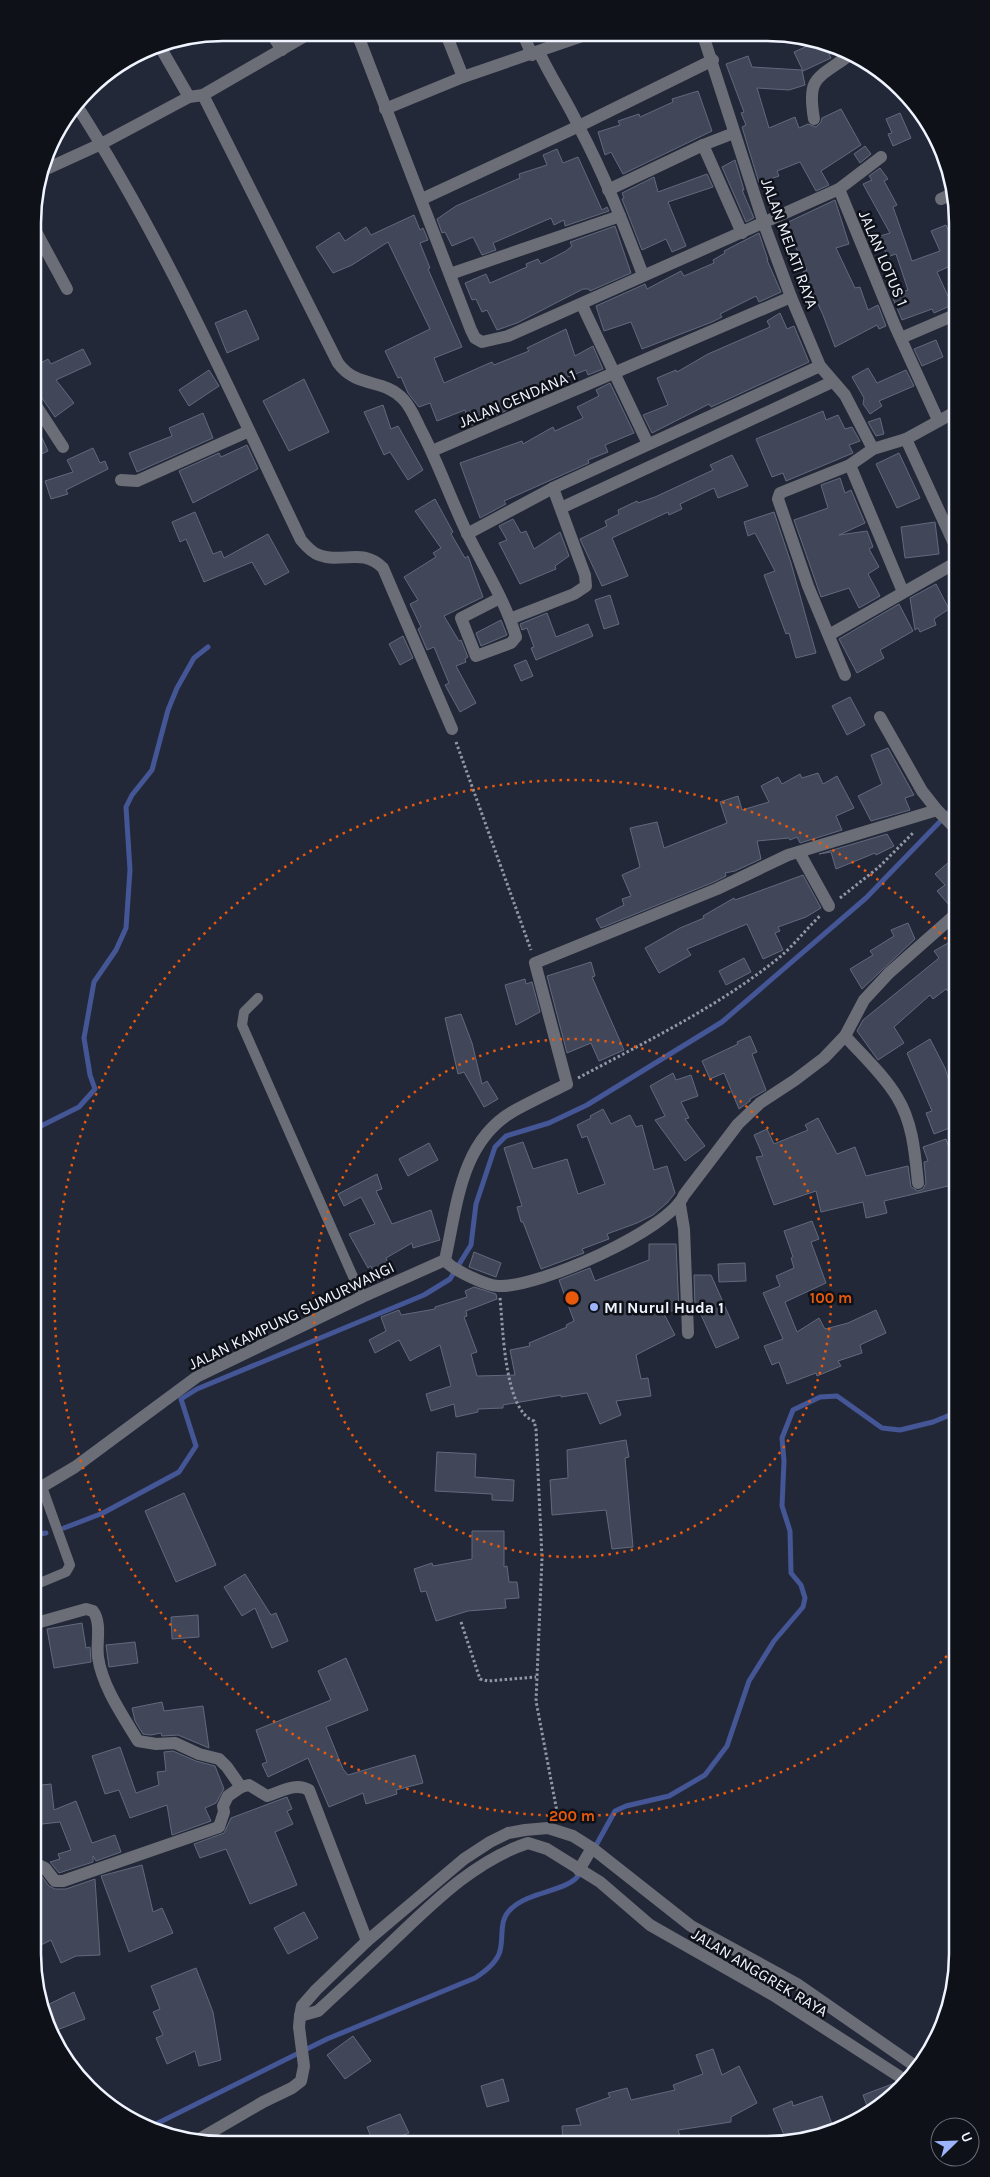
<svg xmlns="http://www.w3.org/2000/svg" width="990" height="2177" viewBox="0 0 990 2177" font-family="Karla,sans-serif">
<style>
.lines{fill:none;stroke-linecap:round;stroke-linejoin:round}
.stream{stroke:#445696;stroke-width:5}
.building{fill:#414759;stroke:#62697c}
.path{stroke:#9297a5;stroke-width:3;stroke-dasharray:2.5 2.5;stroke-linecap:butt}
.service{stroke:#6b6e77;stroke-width:10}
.minor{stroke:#6b6e77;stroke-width:12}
.ring{fill:none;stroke:#e8590c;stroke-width:2.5;stroke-dasharray:2.5 5}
.poi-dot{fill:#9db4fd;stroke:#0f1119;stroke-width:2}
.labels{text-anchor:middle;stroke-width:5;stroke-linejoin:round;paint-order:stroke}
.street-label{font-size:16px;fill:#eff4ff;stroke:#0f1119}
.poi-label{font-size:16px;font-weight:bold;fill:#eff4ff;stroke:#0f1119;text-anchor:start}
.rim{fill:none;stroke:#eff4ff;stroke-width:2.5}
.centre{fill:#e8590c;stroke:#0f1119;stroke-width:2.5}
.ring-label{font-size:15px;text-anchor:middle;font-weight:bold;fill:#e8590c;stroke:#0f1119;stroke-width:5;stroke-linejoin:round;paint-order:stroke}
</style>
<rect width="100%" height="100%" fill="#232839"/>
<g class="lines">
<!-- stream -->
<g class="stream">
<polyline points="33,1130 79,1107 95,1089 90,1075 84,1038 94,982 116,950 126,928 130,870 126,807 132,795 152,770 168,710 177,688 194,658 208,647"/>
<polyline points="64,1528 103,1513 179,1472 196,1446 181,1399 197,1389 424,1295 450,1279 471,1245 476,1204 495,1147 506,1136 549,1123 587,1105 722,1022 866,898 957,804"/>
<polyline points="33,1535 46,1533"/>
<polyline points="594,1849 615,1811 626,1806 669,1796 705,1775 727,1746 749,1681 774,1641 803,1607 805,1598 801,1585 791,1573 790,1531 782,1506 784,1461 782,1438 793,1410 820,1397 837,1396 882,1428 900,1430 933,1422 950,1415 957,1406"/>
<path d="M148 2128 327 2039 475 1978C484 1972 494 1965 499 1954 505 1939 497 1920 512 1908 532 1890 570 1892 581 1872"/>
</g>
</g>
<!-- building -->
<g class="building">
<polygon points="819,41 824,43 831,58 803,71 794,52"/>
<polygon points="748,56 752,67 802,70 805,85 789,90 757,88 769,128 795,117 799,128 808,124 816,127 821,122 822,118 841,109 861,145 821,171 829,185 816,191 800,162 777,171 779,176 759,183 742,127 746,125 741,113 744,112 726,64"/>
<polygon points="698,91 712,131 623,174 611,152 605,155 598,132 620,125 618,121 639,114 640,117 673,102 672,99"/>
<polygon points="900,113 911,138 893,146 888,134 892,133 886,119"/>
<polygon points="865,146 871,154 860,163 854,154"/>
<polygon points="557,149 563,163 578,157 602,210 607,207 609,211 565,226 564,220 554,225 551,218 493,243 496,250 482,255 473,237 452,246 445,232 442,233 437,219 456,206 520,178 519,174 547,165 543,155"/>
<polygon points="735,160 744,190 742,190 754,218 746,222 722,167"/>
<polygon points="880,168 888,179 884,181 897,205 893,207 912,261 940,251 931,231 946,225 957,250 957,263 937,272 952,305 934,313 932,309 902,320 892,296 908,290 896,254 887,257 880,236 890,233 863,184 872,180 869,176"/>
<polygon points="707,174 713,187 668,202 686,246 672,252 666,239 642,250 622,199 624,198 622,193 654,177 658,192"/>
<polygon points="835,200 849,244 836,248 855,288 860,287 868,310 878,305 886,326 879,329 877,325 835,347 823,315 803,272 807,270 784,224"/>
<polygon points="414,215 420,230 423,228 428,240 420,243 430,268 428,269 462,347 434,358 444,383 492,362 494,365 529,351 527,348 566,329 575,356 593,346 603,369 588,375 586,370 534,390 536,393 522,399 524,403 470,426 465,410 437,421 430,403 419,407 408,393 401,377 398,378 385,351 430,329 388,242 352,265 333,273 316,247 339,232 345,241 366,227 371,235"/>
<polygon points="615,226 631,273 590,291 589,289 583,289 517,323 497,330 487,310 482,312 476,299 472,300 465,283 486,274 490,283 527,267 526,264 538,259 541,264 566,251 572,246 570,242"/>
<polygon points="759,233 768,260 767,260 781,292 759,302 756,296 720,314 722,317 712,322 642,349 631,322 604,331 596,306 645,284 647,289 681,271 684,276 714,263 713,260 725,253 724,251"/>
<polygon points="246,310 259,339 227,353 215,323"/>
<polygon points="780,313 787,329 794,326 809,362 711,407 709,404 652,433 643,415 668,405 657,378 676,370 677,372 708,354 770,327 767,321"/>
<polygon points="936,340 943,357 922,366 914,349"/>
<polygon points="83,349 91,364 56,380 74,403 55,417 33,385 33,367 48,359 51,364"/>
<polygon points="868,368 877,383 906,370 914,386 879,401 882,406 870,414 863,404 864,398 852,377"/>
<polygon points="209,370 219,386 189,406 179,390"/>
<polygon points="304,379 329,432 289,451 263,401"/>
<polygon points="610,383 634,433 605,445 608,452 588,460 589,463 504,501 506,504 480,518 460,463 522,441 523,444 553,427 555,431 583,418 577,407 599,396 596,390"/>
<polygon points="383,405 391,429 398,426 423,470 408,480 390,452 384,455 364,412"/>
<polygon points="823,411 826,420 838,415 845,429 852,427 860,441 849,445 853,453 786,481 783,473 772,477 756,439"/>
<polygon points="203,413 213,438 137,472 129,453 172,436 169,428"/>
<polygon points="33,418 48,451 33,458"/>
<polygon points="880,418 884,434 876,436 868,422"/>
<polygon points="247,445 258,469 193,503 179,471 219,453 221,457"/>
<polygon points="93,448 100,463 105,461 108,469 66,490 68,494 51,499 45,481 73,472 67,460"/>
<polygon points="899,453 920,498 897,508 876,464"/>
<polygon points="732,455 748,486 718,498 714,488 680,504 682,509 669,515 668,512 612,538 628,576 602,586 580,539 607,526 605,521 619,514 618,510 637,501 638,503 655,497 713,470 710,465"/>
<polygon points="840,478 845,493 851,490 865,523 839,535 867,531 873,547 869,549 879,567 868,574 880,596 859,608 849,588 821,597 794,520 828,508 821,485"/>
<polygon points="435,499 453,532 451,534 465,558 468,556 483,597 444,616 459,641 461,640 468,657 465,659 466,662 456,666 476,703 460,712 445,685 449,683 434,647 427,650 418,629 421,627 410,604 418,600 404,577 436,557 433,553 441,548 415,511"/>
<polygon points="195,512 213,554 221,551 224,558 268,534 289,572 265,585 252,562 204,582 186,539 180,542 172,522"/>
<polygon points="774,512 791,563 816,653 796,658 789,633 786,634 764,575 775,571 755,533 748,536 744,522"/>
<polygon points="513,519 521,533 526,531 534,549 560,532 569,556 555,566 556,569 520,584 499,543 507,540 499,526"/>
<polygon points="935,522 939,554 905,558 901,527"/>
<polygon points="936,584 949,609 934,619 936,625 920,632 918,628 915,630 910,598"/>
<polygon points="610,595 619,624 604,629 595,600"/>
<polygon points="899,604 913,631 880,650 884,658 857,673 839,639"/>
<polygon points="547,613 556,637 588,624 593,636 536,660 531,648 534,647 527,628 522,630 520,624"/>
<polygon points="501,620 507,635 481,646 476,633"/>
<polygon points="403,636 413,658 400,665 389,644"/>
<polygon points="526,660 533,676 521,681 514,665"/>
<polygon points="850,697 865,725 847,735 832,706"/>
<polygon points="888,748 914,795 905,798 910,810 871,821 858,796 882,784 871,755"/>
<polygon points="818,773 823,784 837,776 854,808 836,816 842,830 800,843 797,837 790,840 789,838 757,841 761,859 735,871 725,873 726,876 714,882 601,928 596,919 624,905 622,899 631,896 622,875 640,867 630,828 657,822 664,848 727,823 720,802 738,796 742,810 769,802 761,786 778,777 782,784 800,774 802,778"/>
<polygon points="887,834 894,846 876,855 875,853 836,869 831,852 819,854"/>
<polygon points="949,862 957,873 957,900 949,905 937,891 945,885 935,874"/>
<polygon points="803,875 821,908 806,917 778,927 780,931 775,933 783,950 763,959 747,924 687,949 691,955 659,973 645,948 680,928 704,918 703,916 734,898 735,900"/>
<polygon points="908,923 915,939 862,989 850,969 873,955 870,951 894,936 891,930"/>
<polygon points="957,938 957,987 949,992 946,989 933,999 930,995 894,1027 904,1043 878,1060 857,1031 863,1020 939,958 934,951"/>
<polygon points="744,958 751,972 726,985 719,971"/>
<polygon points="591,962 595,976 592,977 624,1050 599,1061 591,1043 567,1053 547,976"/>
<polygon points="525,979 526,984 532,982 540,1012 516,1025 505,985"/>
<polygon points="461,1014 472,1043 482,1084 487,1081 498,1099 484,1107 464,1072 458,1074 445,1018"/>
<polygon points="750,1036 757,1052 752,1054 766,1090 750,1099 750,1101 739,1109 724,1073 710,1079 702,1061 738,1044 737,1042"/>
<polygon points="930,1039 945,1068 957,1106 957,1125 934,1134 926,1113 932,1111 907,1053"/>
<polygon points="673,1073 676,1080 691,1075 698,1096 681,1102 689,1118 685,1119 705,1146 685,1161 655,1120 665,1116 650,1086"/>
<polygon points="603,1109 611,1124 630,1115 636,1127 642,1125 654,1170 667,1166 675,1193 667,1203 653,1215 637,1223 607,1234 609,1239 582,1249 584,1253 541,1269 523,1222 521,1222 517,1207 522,1206 504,1148 523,1142 533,1169 567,1159 578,1194 605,1184 587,1136 582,1138 577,1125 591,1118 590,1116"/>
<polygon points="818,1118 837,1154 855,1147 866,1176 908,1166 911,1187 918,1191 923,1189 926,1183 924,1162 928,1161 923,1147 946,1139 953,1159 957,1158 957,1184 884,1201 887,1213 866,1218 863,1202 821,1212 816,1191 774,1205 756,1157 763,1156 754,1135 767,1129 774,1144 808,1130 805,1125"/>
<polygon points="429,1143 438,1160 408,1176 399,1159"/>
<polygon points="377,1174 382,1189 376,1191 392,1224 431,1210 440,1240 413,1248 412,1243 386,1258 393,1274 377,1281 371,1266 368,1268 349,1234 375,1224 361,1197 344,1206 338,1194"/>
<polygon points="812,1221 819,1239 811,1242 826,1283 785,1302 797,1332 819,1318 825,1329 848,1323 876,1310 886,1333 860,1345 862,1353 838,1361 841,1366 817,1376 816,1373 787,1384 779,1362 772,1365 764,1346 783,1339 763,1293 780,1286 776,1276 794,1268 791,1258 793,1257 784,1231"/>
<polygon points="649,1244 676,1244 679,1310 663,1312 675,1335 636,1355 641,1379 648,1378 651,1396 616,1401 621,1415 600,1424 587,1393 561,1397 561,1395 503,1405 503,1408 478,1409 478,1412 456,1417 454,1404 431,1411 426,1394 451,1386 440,1345 410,1361 399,1340 375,1353 369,1340 386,1331 381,1317 399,1310 401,1315 435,1309 435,1307 467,1297 465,1291 474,1287 496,1294 497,1299 466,1311 467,1316 464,1317 477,1352 471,1354 477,1376 515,1375 510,1350 530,1346 529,1343 567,1327 566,1325 574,1321 559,1280 590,1268 595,1281 649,1260"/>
<polygon points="474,1252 501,1263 496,1277 469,1267"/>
<polygon points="745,1263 746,1281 719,1282 718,1264"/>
<polygon points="694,1275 711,1275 739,1338 716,1348 698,1308 695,1308"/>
<polygon points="626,1440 629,1457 625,1458 633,1547 612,1549 606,1510 552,1515 550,1480 568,1478 567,1450"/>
<polygon points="437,1452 476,1454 475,1477 514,1480 513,1501 492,1500 492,1494 435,1491"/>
<polygon points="184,1493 216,1565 176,1582 145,1511"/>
<polygon points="472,1531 504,1531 504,1567 507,1566 509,1582 517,1582 519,1598 505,1599 506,1608 468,1611 436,1621 426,1591 421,1592 414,1569 432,1563 433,1566 472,1559"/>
<polygon points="245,1574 271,1615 276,1613 288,1641 272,1648 255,1608 242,1616 224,1587"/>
<polygon points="198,1615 199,1637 172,1639 171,1617"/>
<polygon points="82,1623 86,1648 90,1647 91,1662 54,1668 47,1629"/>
<polygon points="135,1642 138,1663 109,1667 106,1645"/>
<polygon points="346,1658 368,1710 326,1727 343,1769 348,1775 415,1755 423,1783 396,1790 397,1794 366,1804 363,1793 329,1807 308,1758 268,1777 262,1764 267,1762 256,1730 331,1700 318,1671"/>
<polygon points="162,1702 164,1711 203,1706 209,1748 178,1735 162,1736 161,1733 151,1735 143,1734 135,1721 132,1708"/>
<polygon points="120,1747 136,1793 159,1785 157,1772 166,1771 164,1752 173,1751 196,1761 215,1766 224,1789 216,1803 205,1808 211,1821 172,1835 167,1805 130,1818 119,1790 105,1794 92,1756"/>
<polygon points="51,1784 54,1810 76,1801 92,1843 115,1835 121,1852 96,1861 93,1856 93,1862 59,1873 50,1862 60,1859 58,1854 71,1850 60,1822 33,1825 33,1786"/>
<polygon points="287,1797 292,1809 287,1811 293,1824 275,1832 297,1885 250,1904 226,1849 200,1858 194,1844 224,1833 231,1818"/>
<polygon points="142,1865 153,1912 162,1908 173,1933 129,1952 101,1876"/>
<polygon points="33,1872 40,1874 49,1886 55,1889 66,1889 95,1879 100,1955 76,1956 61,1963 51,1940 37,1947 32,1937"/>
<polygon points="304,1912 318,1938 288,1954 274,1928"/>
<polygon points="196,1968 213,2012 221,2060 199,2066 195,2051 167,2064 156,2038 163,2035 153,2012 160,2009 151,1986"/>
<polygon points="74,1992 85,2019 52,2032 41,2008"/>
<polygon points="353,2036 371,2061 345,2079 327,2055"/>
<polygon points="713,2049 722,2075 739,2066 757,2103 731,2117 731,2122 678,2130 680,2136 655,2144 563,2143 562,2126 581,2125 576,2109 610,2097 608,2093 627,2088 631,2100 675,2090 673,2085 703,2074 696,2055"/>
<polygon points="503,2079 509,2101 487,2107 481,2086"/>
<polygon points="895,2083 901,2087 870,2114 863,2095"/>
<polygon points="822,2096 834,2130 817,2138 815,2132 787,2142 773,2109 792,2101 793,2106"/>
<polygon points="400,2114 409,2133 386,2142 373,2142 367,2127"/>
</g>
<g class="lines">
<!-- path -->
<g class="path">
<polyline points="456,742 531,950"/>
<polyline points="840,898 879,867 914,832"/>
<path d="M578 1078C647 1041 720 1006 781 956 795 944 807 928 821 915"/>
<path d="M500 1298C503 1326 504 1411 534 1421L536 1429 542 1558 536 1701 558 1817"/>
<polyline points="461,1622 480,1679 488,1681 536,1677"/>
</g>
<!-- service -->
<g class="service">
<polyline points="258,998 244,1012 242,1025 362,1297"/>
<polyline points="42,1582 66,1572 70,1565 42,1487"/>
</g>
<!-- minor -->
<g class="minor">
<polyline points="271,33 282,50"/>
<polyline points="357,33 471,330 475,338 482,342 508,336 839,189 881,157"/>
<polyline points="446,34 463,77"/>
<polyline points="523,34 532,55"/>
<polyline points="703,35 764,224 791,297 820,366 845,395 873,449"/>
<polyline points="159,45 189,97"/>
<path d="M539 52C551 78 567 101 579 127 604 174 624 225 643 275"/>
<path d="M203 95 338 363C357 389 384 378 403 399 412 408 416 421 422 432 439 465 451 500 467 533 484 568 505 600 516 637L511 643 476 656 461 618 500 598"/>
<path d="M77 106C165 243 231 394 301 540 306 546 312 553 319 555 342 564 362 547 383 568L452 729"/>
<polyline points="385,109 463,77 585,35"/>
<path d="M814 119C807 78 816 79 847 57L848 51"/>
<polyline points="703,145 742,233"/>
<polyline points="44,170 101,144 189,97 203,95 310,33"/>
<polyline points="839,189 895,326 938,420"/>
<polyline points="608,190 703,145 734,133"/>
<polyline points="422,199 579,126 713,60"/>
<polyline points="941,199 954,193"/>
<polyline points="33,226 67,289"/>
<polyline points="450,274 620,216"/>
<polyline points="582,305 648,444"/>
<polyline points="901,338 957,314"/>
<polyline points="33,401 63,447"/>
<polyline points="906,439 957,550"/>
<polyline points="432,451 791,297"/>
<polyline points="850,465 903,592"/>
<polyline points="121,480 137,481 249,431"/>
<polyline points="561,508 832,382"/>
<polyline points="467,534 553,488 820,366"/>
<polyline points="510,619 574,594 586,586 585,575 553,488"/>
<polyline points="829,635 957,562"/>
<polyline points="845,675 808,586 778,499 780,493 850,465 873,449 906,439 957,411"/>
<polyline points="880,717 922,791 937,810 957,830"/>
<polyline points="799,852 829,906"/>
<path d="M845 1036C862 1055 884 1075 897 1097 913 1123 915 1154 918 1183"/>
<polyline points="680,1205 684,1229 688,1333"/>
<path d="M445 1260C457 1207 460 1143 512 1112 530 1102 549 1093 567 1084L535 963 717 889 788 855 937 810"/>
<path d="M445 1260C452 1270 487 1286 499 1286 538 1288 669 1230 684 1195L738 1124 760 1103 795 1080 824 1058 845 1036 864 1000 889 973 957 913"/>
<polyline points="33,1492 75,1467 198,1376 362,1297 445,1260"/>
<path d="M33 1624 86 1609 93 1611C102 1623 96 1643 98 1657 102 1686 123 1716 138 1741L156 1744 175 1743 199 1754 219 1759 227 1767 241 1787 249 1785 267 1796C281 1792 295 1782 309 1790L367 1941"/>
<polyline points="33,1862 45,1868 55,1881 63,1881 219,1827 224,1812 223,1806 228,1796 241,1787"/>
<polyline points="579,1870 592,1848"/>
<path d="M300 2016 318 2011C344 1987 370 1963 396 1938 435 1901 476 1860 528 1843L547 1849 600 1882 650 1925 773 1995 908 2082"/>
<polyline points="196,2141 263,2102 292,2088 301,2081 304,2066 299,2027 300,2016 302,2006 316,1990 367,1941 464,1859 490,1842 508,1833 525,1830 548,1828 573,1836 592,1848 691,1926 797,1984 918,2068"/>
</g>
</g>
<!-- distance rings -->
<g class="ring">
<circle cx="572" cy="1298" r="259"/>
<path d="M957 1645A518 518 0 1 1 957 951"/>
</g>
<!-- markers -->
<circle class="poi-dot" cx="594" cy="1307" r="5"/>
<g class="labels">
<!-- street labels -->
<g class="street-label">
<text transform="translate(790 243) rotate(70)" y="6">JALAN MELATI RAYA</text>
<text transform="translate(884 258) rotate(67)" y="6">JALAN LOTUS 1</text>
<text transform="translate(517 398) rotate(-23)" y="6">JALAN CENDANA 1</text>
<text transform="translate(291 1315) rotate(-26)" y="6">JALAN KAMPUNG SUMURWANGI</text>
<text transform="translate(760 1972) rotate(31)" y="6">JALAN ANGGREK RAYA</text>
</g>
<!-- poi labels -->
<g class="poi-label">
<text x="604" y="1313">MI Nurul Huda 1</text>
</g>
</g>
<!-- crop -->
<path d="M0 0H990V2177H0ZM223 41H767A182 182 0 0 1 949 223V1954A182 182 0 0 1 767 2136H223A182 182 0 0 1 41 1954V223A182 182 0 0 1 223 41Z" fill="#0f1119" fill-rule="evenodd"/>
<path class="rim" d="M223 41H767A182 182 0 0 1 949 223V1954A182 182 0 0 1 767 2136H223A182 182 0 0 1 41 1954V223A182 182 0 0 1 223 41Z"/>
<circle cx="572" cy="1298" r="8" class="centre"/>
<g class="ring-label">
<text x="831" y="1303">100 m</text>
<text x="572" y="1821">200 m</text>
</g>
<!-- north arrow -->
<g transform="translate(955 2142) rotate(67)"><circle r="24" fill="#0f1119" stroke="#696c75"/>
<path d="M0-4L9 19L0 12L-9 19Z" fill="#9db4fd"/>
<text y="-8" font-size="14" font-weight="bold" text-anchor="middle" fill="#eff4ff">U</text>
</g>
</svg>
